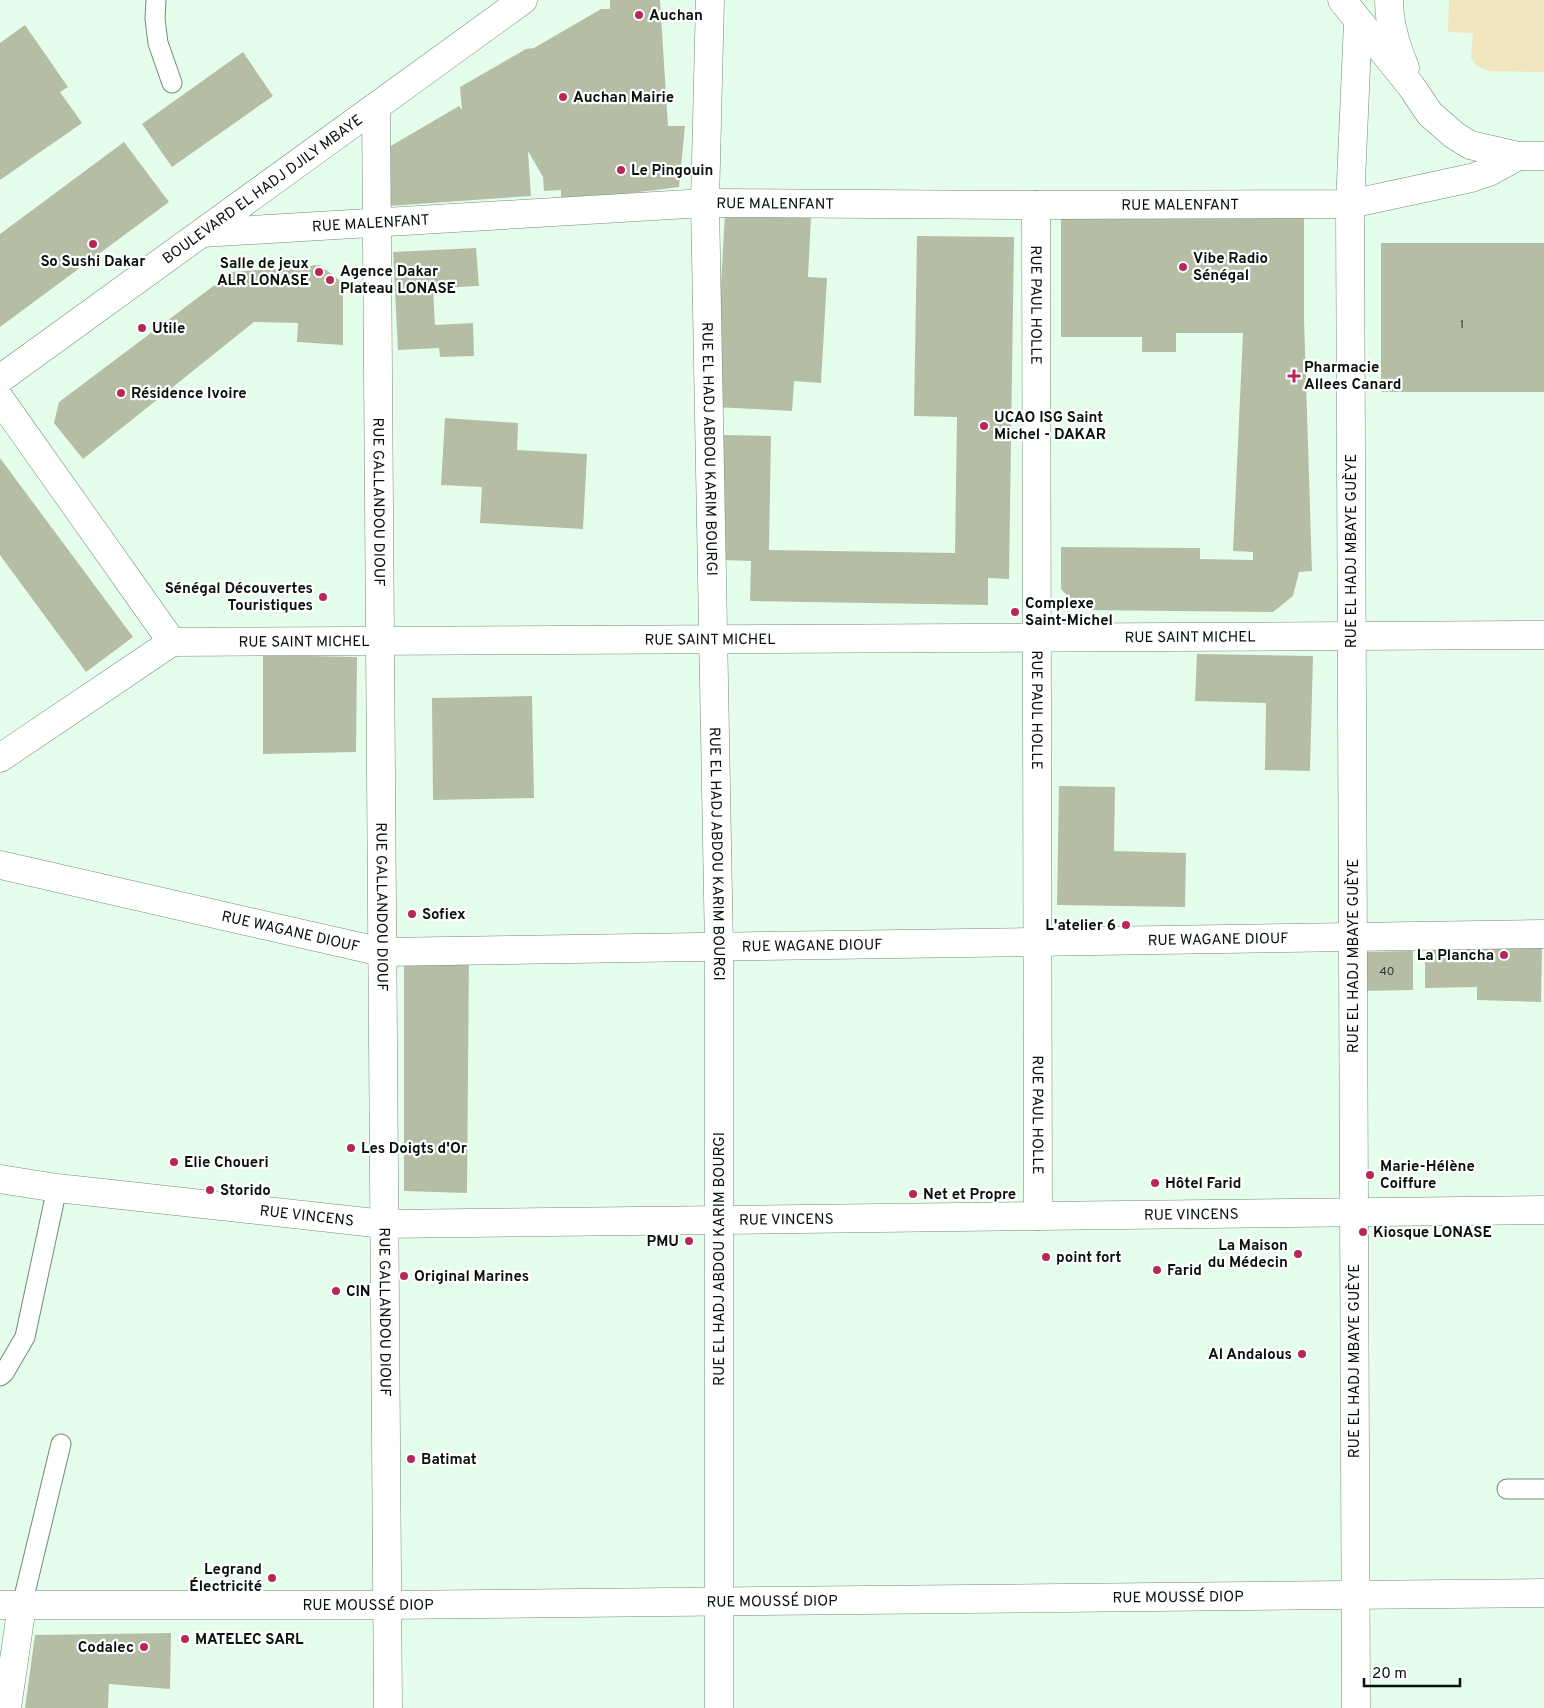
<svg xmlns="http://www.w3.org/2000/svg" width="1544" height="1708" viewBox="0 0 1544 1708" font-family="Overpass,sans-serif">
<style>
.green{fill:#f0e5bd}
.building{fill:#b5bea5}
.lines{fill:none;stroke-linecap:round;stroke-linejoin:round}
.lane-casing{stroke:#748a79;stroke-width:21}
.street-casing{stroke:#748a79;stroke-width:29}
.secondary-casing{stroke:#748a79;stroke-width:29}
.lane{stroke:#fff;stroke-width:19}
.street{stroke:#fff;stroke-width:28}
.secondary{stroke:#fff;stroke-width:28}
.poi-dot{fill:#b82856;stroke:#fff;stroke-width:2}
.labels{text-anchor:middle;stroke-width:4.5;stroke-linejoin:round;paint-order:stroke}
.number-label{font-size:12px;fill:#343c32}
.poi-label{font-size:15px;font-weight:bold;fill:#09110b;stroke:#fff;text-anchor:start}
.street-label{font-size:15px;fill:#09110b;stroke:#fff}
</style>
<rect width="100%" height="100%" fill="#e5feeb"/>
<!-- green -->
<polygon class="green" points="1449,0 1544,0 1544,72 1489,71 1477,66 1471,58 1473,33 1448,32"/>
<!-- building -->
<g class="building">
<polygon points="610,0 660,0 668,126 685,126 679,187 561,202 561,190 544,191 543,177 528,151 531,196 388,206 384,150 459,106 462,110 460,87 526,49 534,48 601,9 610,9"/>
<polygon points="25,25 68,87 60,92 82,123 0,180 0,43"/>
<polygon points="243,52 273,96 172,167 142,124"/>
<polygon points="124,142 169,202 0,327 0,234"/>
<polygon points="725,213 811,217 808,277 827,278 821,383 794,381 792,411 714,407"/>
<polygon points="1304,214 1304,318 1312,571 1299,572 1293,596 1273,612 1081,610 1061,589 1061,547 1200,548 1200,559 1253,560 1253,552 1233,551 1243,333 1176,333 1176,352 1142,352 1142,337 1061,337 1061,216"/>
<polygon points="917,236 1014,237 1009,579 988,578 988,605 750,601 751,561 721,560 724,435 771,436 769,550 955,553 957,417 914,416"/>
<rect x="1381" y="243" width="163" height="149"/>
<polygon points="476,248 479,286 433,288 435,325 473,323 474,356 440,357 439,348 398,350 393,252"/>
<polygon points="320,265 343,283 343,345 297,342 298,323 254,322 83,459 54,423 59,402 232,272"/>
<polygon points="445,418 518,423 517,450 587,454 583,529 480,523 482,487 441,485"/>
<polygon points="0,458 133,637 86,672 0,555"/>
<polygon points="1197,654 1313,656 1310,771 1265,770 1266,703 1195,701"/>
<polygon points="263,655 357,657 356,752 263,754"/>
<polygon points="532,696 534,798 433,800 432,698"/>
<polygon points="1059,786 1115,787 1114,851 1186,853 1185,907 1057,905"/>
<polygon points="1542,945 1541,1002 1477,1000 1477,987 1425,988 1425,946"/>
<polygon points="1413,951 1413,990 1361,991 1361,952"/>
<polygon points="469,953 467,1193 404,1191 404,954"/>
<polygon points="171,1633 170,1689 109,1684 108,1708 25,1708 35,1635"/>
</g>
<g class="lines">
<defs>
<g id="lane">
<polyline points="156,0 155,19 158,43 172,83"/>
<polyline points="0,1376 4,1373 25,1337 57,1188"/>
<polyline points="1507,1489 1544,1489"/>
<polyline points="22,1605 61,1444"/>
</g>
<g id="street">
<path id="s1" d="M710 0 705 203 719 948V1708"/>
<path id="s2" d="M376 107 388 1708"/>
<path id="s3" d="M1036 205 1038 1216"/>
<path id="s4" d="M202 233 705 203 1036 205 1350 204 1471 178 1489 172 1518 156"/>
<path id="s5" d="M0 379 523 0"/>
<polyline points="0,399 172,642"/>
<path id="s6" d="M172 642 1544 635"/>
<polyline points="0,758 172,642"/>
<path id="s7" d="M0 865 382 952 1544 934"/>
<path id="s8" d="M0 1179 57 1188 384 1224 1544 1210"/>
<path id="s9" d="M0 1605H387L1544 1593"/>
<polyline points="7,1708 22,1605"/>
<polyline points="1356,1708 1350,204 1358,22"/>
</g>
<g id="secondary">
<polyline points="1342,0 1411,86 1430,114 1454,135 1470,145 1518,156 1544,156"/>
<path d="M1389 0C1389 24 1396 45 1405 68"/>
</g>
</defs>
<!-- lane casing -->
<use href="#lane" class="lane-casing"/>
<!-- street casing -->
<use href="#street" class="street-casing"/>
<!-- secondary casing -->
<use href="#secondary" class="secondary-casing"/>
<!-- lane -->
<use href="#lane" class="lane"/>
<!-- street -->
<use href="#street" class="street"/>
<!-- secondary -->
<use href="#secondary" class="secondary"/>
</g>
<!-- markers -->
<g class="poi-dot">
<circle cx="639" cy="15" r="5"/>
<circle cx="563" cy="97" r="5"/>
<circle cx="621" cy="170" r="5"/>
<circle cx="93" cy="244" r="5"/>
<circle cx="1183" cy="267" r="5"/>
<circle cx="319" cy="272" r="5"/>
<circle cx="330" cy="280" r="5"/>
<circle cx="142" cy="328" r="5"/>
<path d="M1291.5 368.5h5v5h5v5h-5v5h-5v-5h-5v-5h5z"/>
<circle cx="121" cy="393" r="5"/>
<circle cx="984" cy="426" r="5"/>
<circle cx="323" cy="597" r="5"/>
<circle cx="1015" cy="612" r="5"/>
<circle cx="412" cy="914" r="5"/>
<circle cx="1126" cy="925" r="5"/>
<circle cx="1504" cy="955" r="5"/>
<circle cx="351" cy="1148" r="5"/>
<circle cx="174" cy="1162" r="5"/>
<circle cx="1370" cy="1175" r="5"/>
<circle cx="1155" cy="1183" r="5"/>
<circle cx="210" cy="1190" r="5"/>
<circle cx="913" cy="1194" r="5"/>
<circle cx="1363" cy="1232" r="5"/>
<circle cx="689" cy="1241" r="5"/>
<circle cx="1298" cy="1254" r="5"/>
<circle cx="1046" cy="1257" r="5"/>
<circle cx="1157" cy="1270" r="5"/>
<circle cx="404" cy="1276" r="5"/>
<circle cx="336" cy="1291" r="5"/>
<circle cx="1302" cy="1354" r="5"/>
<circle cx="411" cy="1459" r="5"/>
<circle cx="272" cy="1578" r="5"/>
<circle cx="185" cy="1639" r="5"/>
<circle cx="144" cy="1647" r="5"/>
</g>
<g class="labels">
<!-- number labels -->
<g class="number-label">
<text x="1462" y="328">1</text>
<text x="1387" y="975">40</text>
</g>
<!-- poi labels -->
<g class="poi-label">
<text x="649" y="20">Auchan</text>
<text x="573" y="102">Auchan Mairie</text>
<text x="631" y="175">Le Pingouin</text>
<text x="1193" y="263">Vibe Radio<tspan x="1193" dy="17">Sénégal</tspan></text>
<text x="93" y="266" text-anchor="middle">So Sushi Dakar</text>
<text x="309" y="268" text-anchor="end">Salle de jeux<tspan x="309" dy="17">ALR LONASE</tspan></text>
<text x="340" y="276">Agence Dakar<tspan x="340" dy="17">Plateau LONASE</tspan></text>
<text x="152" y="333">Utile</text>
<text x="1304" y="372">Pharmacie<tspan x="1304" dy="17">Allees Canard</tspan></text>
<text x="131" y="398">Résidence Ivoire</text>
<text x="994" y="422">UCAO ISG Saint<tspan x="994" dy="17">Michel - DAKAR</tspan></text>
<text x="313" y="593" text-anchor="end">Sénégal Découvertes<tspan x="313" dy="17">Touristiques</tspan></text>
<text x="1025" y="608">Complexe<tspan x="1025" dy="17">Saint-Michel</tspan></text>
<text x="422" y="919">Sofiex</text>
<text x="1116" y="930" text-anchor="end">L'atelier 6</text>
<text x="1494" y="960" text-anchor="end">La Plancha</text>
<text x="361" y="1153">Les Doigts d'Or</text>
<text x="184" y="1167">Elie Choueri</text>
<text x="1380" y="1171">Marie-Hélène<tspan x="1380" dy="17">Coiffure</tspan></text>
<text x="1165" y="1188">Hôtel Farid</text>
<text x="220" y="1195">Storido</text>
<text x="923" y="1199">Net et Propre</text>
<text x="1373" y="1237">Kiosque LONASE</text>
<text x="679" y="1246" text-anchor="end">PMU</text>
<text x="1288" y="1250" text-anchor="end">La Maison<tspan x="1288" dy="17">du Médecin</tspan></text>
<text x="1056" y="1262">point fort</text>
<text x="1167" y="1275">Farid</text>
<text x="414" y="1281">Original Marines</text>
<text x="346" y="1296">CIN</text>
<text x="1292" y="1359" text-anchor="end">Al Andalous</text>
<text x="421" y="1464">Batimat</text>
<text x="262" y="1574" text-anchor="end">Legrand<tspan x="262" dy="17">Électricité</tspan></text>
<text x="195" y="1644">MATELEC SARL</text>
<text x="134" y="1652" text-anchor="end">Codalec</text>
</g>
<!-- street labels -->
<g class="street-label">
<text dy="5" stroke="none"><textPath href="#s5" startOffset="324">BOULEVARD EL HADJ DJILY MBAYE</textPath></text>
<text dy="5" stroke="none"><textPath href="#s4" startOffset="574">RUE MALENFANT</textPath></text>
<text dy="5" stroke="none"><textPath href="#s4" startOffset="979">RUE MALENFANT</textPath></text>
<text dy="5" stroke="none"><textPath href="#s4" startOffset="169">RUE MALENFANT</textPath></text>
<text dy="5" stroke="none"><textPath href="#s3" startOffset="100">RUE PAUL HOLLE</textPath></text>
<text dy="5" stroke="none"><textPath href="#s1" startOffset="449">RUE EL HADJ ABDOU KARIM BOURGI</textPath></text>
<text dy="5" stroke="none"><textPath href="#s2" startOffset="395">RUE GALLANDOU DIOUF</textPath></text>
<text transform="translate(1351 551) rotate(-90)" y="5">RUE EL HADJ MBAYE GUÈYE</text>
<text dy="5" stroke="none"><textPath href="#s6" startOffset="1018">RUE SAINT MICHEL</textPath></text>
<text dy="5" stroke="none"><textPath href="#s6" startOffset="538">RUE SAINT MICHEL</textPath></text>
<text dy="5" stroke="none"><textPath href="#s6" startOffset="132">RUE SAINT MICHEL</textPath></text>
<text dy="5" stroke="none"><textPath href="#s3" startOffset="505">RUE PAUL HOLLE</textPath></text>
<text dy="5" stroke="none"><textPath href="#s1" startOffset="854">RUE EL HADJ ABDOU KARIM BOURGI</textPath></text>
<text dy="5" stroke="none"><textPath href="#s2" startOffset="800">RUE GALLANDOU DIOUF</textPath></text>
<text dy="5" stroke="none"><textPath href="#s7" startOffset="298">RUE WAGANE DIOUF</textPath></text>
<text dy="5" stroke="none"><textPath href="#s7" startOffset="1228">RUE WAGANE DIOUF</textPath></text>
<text dy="5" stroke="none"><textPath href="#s7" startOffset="822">RUE WAGANE DIOUF</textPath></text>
<text transform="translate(1353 956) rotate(-90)" y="5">RUE EL HADJ MBAYE GUÈYE</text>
<text dy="5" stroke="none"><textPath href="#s3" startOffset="910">RUE PAUL HOLLE</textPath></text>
<text dy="5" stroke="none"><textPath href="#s8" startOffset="1194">RUE VINCENS</textPath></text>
<text dy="5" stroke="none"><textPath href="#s8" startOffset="309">RUE VINCENS</textPath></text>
<text dy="5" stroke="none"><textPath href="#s8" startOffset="789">RUE VINCENS</textPath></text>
<text transform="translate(719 1259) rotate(-90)" y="5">RUE EL HADJ ABDOU KARIM BOURGI</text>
<text dy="5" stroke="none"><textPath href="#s2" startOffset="1205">RUE GALLANDOU DIOUF</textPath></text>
<text transform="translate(1354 1361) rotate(-90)" y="5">RUE EL HADJ MBAYE GUÈYE</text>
<text dy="5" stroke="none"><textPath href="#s9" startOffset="1178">RUE MOUSSÉ DIOP</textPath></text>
<text dy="5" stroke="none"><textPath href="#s9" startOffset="772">RUE MOUSSÉ DIOP</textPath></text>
<text dy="5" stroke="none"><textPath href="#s9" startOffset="368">RUE MOUSSÉ DIOP</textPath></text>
</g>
</g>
<!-- scale -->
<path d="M1364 1678v8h96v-8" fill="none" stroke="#09110b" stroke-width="2.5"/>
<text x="1372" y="1678" font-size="15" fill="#09110b" stroke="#ffffff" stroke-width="4" paint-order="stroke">20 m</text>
</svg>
